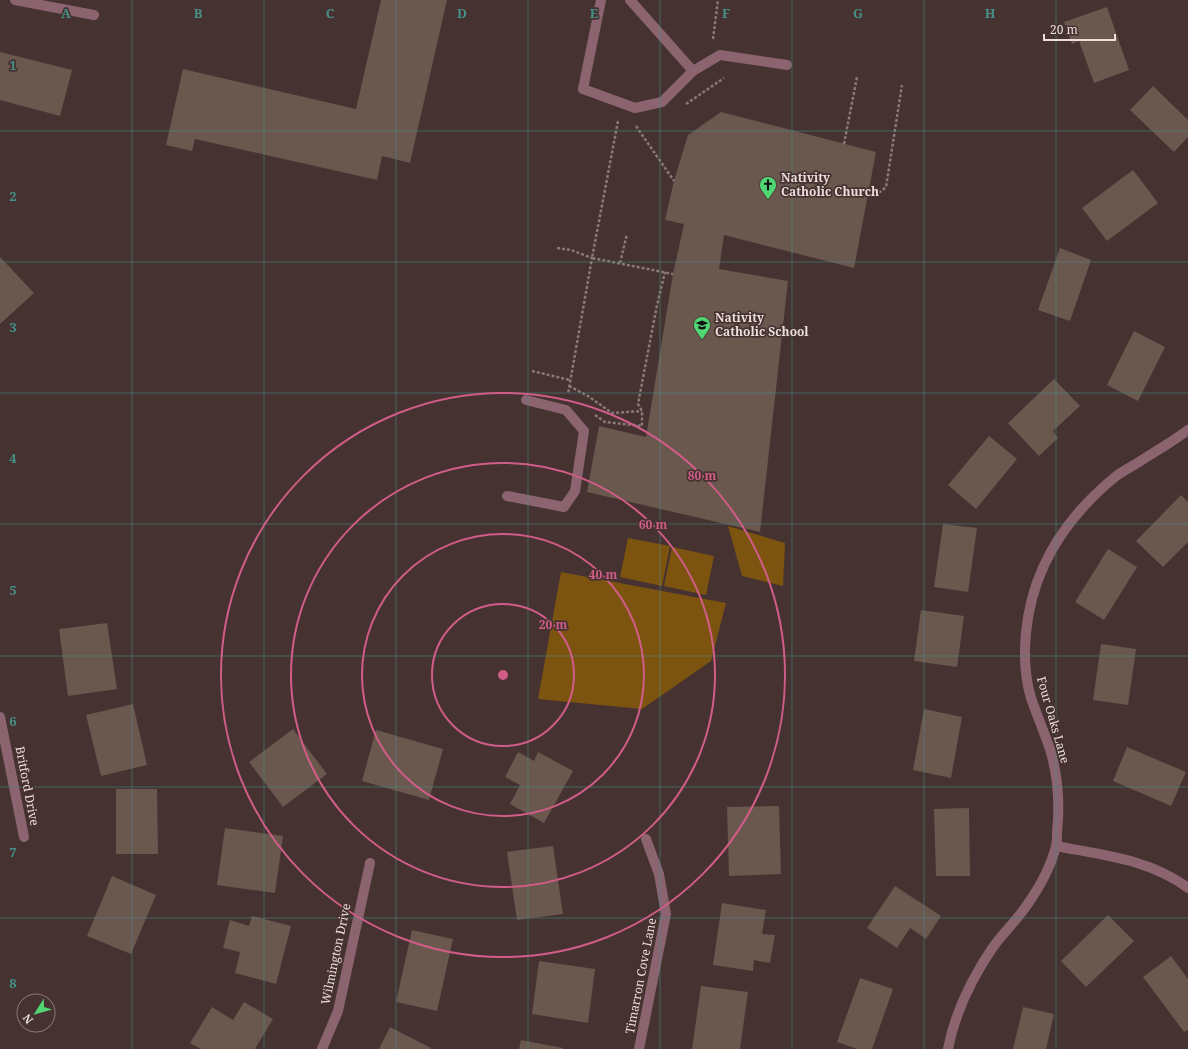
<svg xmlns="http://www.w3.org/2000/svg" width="1188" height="1049" viewBox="0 0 1188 1049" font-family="'Noto Serif',serif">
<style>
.green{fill:#7c5410}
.building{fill:#6a574d}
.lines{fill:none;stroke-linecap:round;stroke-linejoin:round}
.path{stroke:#8a7977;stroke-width:2.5;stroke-dasharray:3 2;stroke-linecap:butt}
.lane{stroke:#8b6470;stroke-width:10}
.street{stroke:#8b6470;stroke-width:10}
.grid{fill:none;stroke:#46908a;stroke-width:1;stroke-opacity:0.55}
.ring{fill:none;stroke:#d05d88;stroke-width:2}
.labels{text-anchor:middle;stroke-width:3.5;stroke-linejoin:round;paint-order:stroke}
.poi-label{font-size:12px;font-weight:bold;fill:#ebdedc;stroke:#463230;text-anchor:start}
.street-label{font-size:12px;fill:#ebdedc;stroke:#463230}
.grid-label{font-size:13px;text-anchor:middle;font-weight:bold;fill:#46908a;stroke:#463230;stroke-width:3.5;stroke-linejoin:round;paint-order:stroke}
.centre{fill:#d05d88;stroke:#463230;stroke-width:2}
.ring-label{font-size:12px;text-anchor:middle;font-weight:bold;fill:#d05d88;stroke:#463230;stroke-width:3.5;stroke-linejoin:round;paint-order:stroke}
</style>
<rect width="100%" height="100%" fill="#463230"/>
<!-- green -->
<g class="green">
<polygon points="728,526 785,543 783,586 742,576"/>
<polygon points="628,538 670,546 662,586 620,577"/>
<polygon points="672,547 714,556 706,595 664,586"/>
<polygon points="561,572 726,603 711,661 642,709 538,699"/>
</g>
<!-- building -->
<g class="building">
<polygon points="381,0 447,0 410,163 382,156 377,180 195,139 192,151 166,145 183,69 356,109"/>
<polygon points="1107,7 1129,70 1094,83 1079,41 1072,44 1064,22"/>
<polygon points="0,52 72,70 60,116 0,100"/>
<polygon points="1153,86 1188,120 1188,137 1174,152 1130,110"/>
<polygon points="721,112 876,152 854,268 724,235 719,269 788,281 760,532 587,492 599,426 646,437 673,274 684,224 665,220 674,181 688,135"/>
<polygon points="1133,170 1158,203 1107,241 1082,208"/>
<polygon points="1060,248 1091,260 1070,321 1038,310"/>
<polygon points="0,257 34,293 0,324"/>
<polygon points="1134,331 1165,347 1138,401 1107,385"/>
<polygon points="1054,379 1080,406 1053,431 1058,438 1039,456 1008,423"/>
<polygon points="989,436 1017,459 976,509 948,485"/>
<polygon points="1181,495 1188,502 1188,542 1163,567 1136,541"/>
<polygon points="943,524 977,528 968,592 934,587"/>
<polygon points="1108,549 1137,567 1104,620 1075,602"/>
<polygon points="921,610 964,616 957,667 914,661"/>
<polygon points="107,623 117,689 68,696 59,629"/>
<polygon points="1101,644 1136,649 1128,705 1093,700"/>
<polygon points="133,704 147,765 101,776 86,715"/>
<polygon points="924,709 962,717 951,778 913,770"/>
<polygon points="293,729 327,774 283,807 249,762"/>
<polygon points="376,730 443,749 429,800 362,781"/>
<polygon points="1127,747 1186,772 1171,806 1113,781"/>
<polygon points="518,752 534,761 538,752 573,771 544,823 510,804 520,785 505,777"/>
<polygon points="116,789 157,789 158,854 116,854"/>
<polygon points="779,806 781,874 729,876 727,807"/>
<polygon points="969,808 970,876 936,876 934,809"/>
<polygon points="225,828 283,836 275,893 217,885"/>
<polygon points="553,846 563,914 517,920 507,852"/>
<polygon points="112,876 156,895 131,954 87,936"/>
<polygon points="895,886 941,916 926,939 910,928 897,948 867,928"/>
<polygon points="722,903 766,910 762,934 775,935 770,963 754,960 753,971 713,965"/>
<polygon points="1108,915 1134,941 1086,987 1061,961"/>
<polygon points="252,916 291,926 276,984 235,973 240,952 223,948 230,920 249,926"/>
<polygon points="412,930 453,939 437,1011 396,1002"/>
<polygon points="1171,956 1188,979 1188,1030 1184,1032 1143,977"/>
<polygon points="539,961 595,969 588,1023 532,1014"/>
<polygon points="860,978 893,989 872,1049 857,1049 837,1042"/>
<polygon points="701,986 748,992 740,1049 692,1049"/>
<polygon points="244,1002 273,1019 255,1049 201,1049 190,1043 212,1007 233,1020"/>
<polygon points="1023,1007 1054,1014 1046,1049 1013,1049"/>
<polygon points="390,1027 431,1048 430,1049 379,1049"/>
<polygon points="521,1040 563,1048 563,1049 519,1049"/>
</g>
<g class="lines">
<!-- path -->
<g class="path">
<polyline points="713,39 718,0"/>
<polyline points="686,104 724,78"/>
<polyline points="618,121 592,258 673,274"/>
<polyline points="636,126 674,181"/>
<polyline points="844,144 857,77"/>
<polyline points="875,196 886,187 902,85"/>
<polyline points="557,248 571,250 592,258 568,394"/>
<polyline points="620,263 627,234"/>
<polyline points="532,371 570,380"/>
<polyline points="569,386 588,396 612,413 642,411"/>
<polyline points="595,415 605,422 642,426 642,411 638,404 657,305 665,272"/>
</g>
<!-- lane -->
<g class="lane">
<polyline points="630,0 693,71"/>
<polyline points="583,89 635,108 662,102 693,71 720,55 787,65"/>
<polyline points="507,496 564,507 575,491 584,431 566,410 526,400"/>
</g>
<!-- street -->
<g class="street">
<polyline points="15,0 94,15"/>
<polyline points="583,89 601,0"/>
<polyline points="0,717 24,837"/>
<path d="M1056 846C1102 855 1149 859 1188 888"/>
<polyline points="322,1049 338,1011 370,863"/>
<polyline points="639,1049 666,914 659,874 646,839"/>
<path d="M948 1049C955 1012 972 978 993 947 1004 932 1017 920 1027 905 1039 888 1051 866 1056 846 1057 842 1057 836 1057 832 1060 804 1058 776 1050 749 1044 732 1037 715 1031 698 1025 678 1024 654 1026 633 1032 568 1065 518 1115 477 1122 471 1131 467 1139 462 1156 451 1172 442 1188 430"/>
</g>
</g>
<!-- grid -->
<path class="grid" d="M132 0V1049M264 0V1049M396 0V1049M528 0V1049M660 0V1049M792 0V1049M924 0V1049M1056 0V1049M0 131H1188M0 262H1188M0 393H1188M0 524H1188M0 656H1188M0 787H1188M0 918H1188"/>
<!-- distance rings -->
<g class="ring">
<circle cx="503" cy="675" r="71"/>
<circle cx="503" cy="675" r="141"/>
<circle cx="503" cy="675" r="212"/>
<circle cx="503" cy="675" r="282"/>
</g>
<!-- icons -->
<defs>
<symbol id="church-pin" viewBox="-11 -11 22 30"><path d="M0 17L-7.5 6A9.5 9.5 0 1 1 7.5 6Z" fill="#51d674" stroke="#463230"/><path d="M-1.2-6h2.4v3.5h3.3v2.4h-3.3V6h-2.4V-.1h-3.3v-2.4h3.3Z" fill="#111"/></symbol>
<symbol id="school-pin" viewBox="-11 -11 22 30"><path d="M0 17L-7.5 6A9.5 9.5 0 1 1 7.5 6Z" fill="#51d674" stroke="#463230"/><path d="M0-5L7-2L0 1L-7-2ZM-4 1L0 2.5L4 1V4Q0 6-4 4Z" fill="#111"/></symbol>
</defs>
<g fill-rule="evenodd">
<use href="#church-pin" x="758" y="175" width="20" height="27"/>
<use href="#school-pin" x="692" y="315" width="20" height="27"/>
</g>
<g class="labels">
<!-- poi labels -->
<g class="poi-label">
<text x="781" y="182">Nativity<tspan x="781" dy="14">Catholic Church</tspan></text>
<text x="715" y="322">Nativity<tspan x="715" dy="14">Catholic School</tspan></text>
</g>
<!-- street labels -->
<g class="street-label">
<text transform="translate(1053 720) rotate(74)" y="4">Four Oaks Lane</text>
<text transform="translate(27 786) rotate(79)" y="4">Britford Drive</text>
<text transform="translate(336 954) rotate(-78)" y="4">Wilmington Drive</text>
<text transform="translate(641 976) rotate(-79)" y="4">Timarron Cove Lane</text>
</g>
</g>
<g class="grid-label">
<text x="66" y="18">A</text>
<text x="198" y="18">B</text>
<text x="330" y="18">C</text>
<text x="462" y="18">D</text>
<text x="594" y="18">E</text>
<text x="726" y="18">F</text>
<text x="858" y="18">G</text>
<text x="990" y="18">H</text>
<text x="13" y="70">1</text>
<text x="13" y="201">2</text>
<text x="13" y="332">3</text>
<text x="13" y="463">4</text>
<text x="13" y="595">5</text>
<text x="13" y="726">6</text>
<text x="13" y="857">7</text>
<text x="13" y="988">8</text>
</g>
<circle cx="503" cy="675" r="6" class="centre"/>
<g class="ring-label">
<text x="702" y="480">80 m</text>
<text x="653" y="529">60 m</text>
<text x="603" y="579">40 m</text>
<text x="553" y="629">20 m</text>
</g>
<!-- north arrow -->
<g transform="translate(36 1013) rotate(233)"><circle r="19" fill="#463230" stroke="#887775"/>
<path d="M0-3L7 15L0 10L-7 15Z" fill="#51d674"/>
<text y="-6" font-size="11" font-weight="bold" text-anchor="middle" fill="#ebdedc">N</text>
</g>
<!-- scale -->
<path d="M1044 34v6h71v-6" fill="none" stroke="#ebdedc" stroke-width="2"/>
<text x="1050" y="34" font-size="12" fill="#ebdedc" stroke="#463230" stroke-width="3" paint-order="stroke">20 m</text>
</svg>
